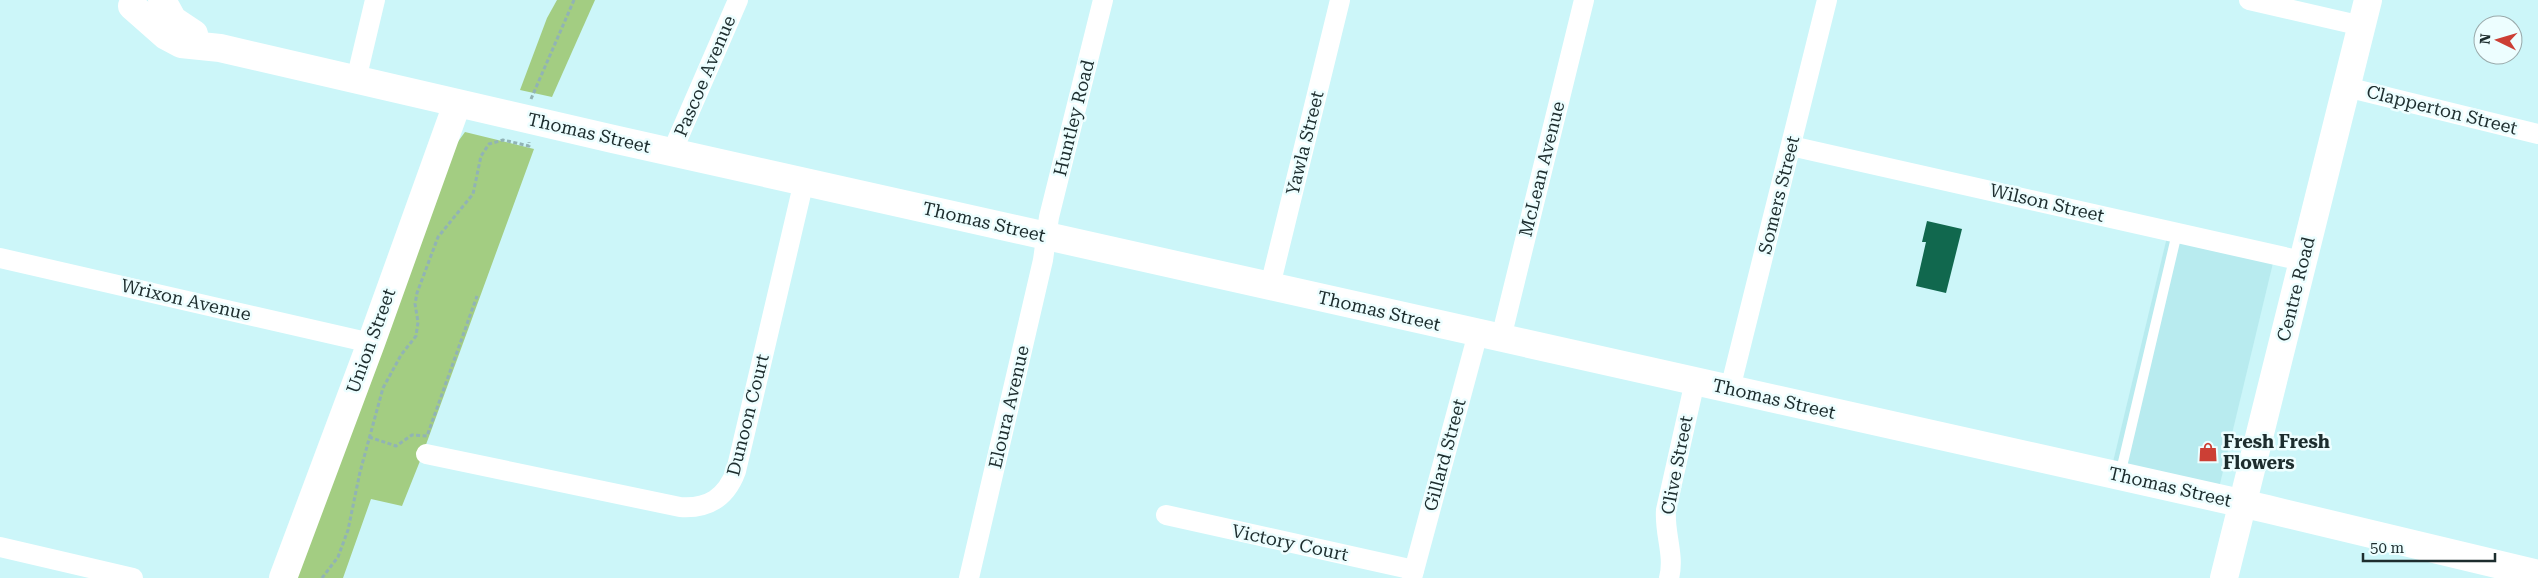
<svg xmlns="http://www.w3.org/2000/svg" width="2538" height="578" viewBox="0 0 2538 578" font-family="'Roboto Serif',serif">
<style>
.built{fill:#b8ebef}
.green{fill:#a3cd82}
.building{fill:#11684e}
.lines{fill:none;stroke-linecap:round;stroke-linejoin:round}
.path{stroke:#91b3b5;stroke-width:3;stroke-dasharray:4 2.5;stroke-linecap:butt}
.lane{stroke:#fff;stroke-width:10}
.street{stroke:#fff;stroke-width:20}
.secondary{stroke:#fff;stroke-width:28}
.labels{text-anchor:middle;stroke-width:5;stroke-linejoin:round;paint-order:stroke}
.street-label{font-size:18px;fill:#1d2d2e;stroke:#edfeff}
.poi-label{font-size:18px;font-weight:bold;fill:#1d2d2e;stroke:#edfeff;text-anchor:start}
</style>
<rect width="100%" height="100%" fill="#ccf6f9"/>
<!-- built -->
<polygon class="built" points="2167,237 2273,263 2219,488 2113,462"/>
<!-- green -->
<g class="green">
<polygon points="557,0 595,0 552,97 520,90 547,18"/>
<polygon points="465,132 534,149 420,461 402,506 371,499 343,578 296,578 457,143"/>
</g>
<!-- building -->
<polygon class="building" points="1927,221 1962,229 1946,293 1916,286 1926,242 1922,242"/>
<g class="lines">
<!-- path -->
<g class="path">
<polyline points="531,99 574,0"/>
<polyline points="369,437 396,446 412,435 427,436 477,296"/>
<polyline points="322,578 338,557 348,530 360,472 383,388 401,355 416,336 418,322 415,304 417,293 438,237 473,194 481,156 489,144 503,140 529,146 529,142"/>
</g>
<!-- lane -->
<polyline class="lane" points="2120,475 2177,233"/>
<!-- street -->
<g class="street">
<polyline points="2249,0 2362,26"/>
<polyline points="356,80 375,0"/>
<polyline points="2346,87 2538,134"/>
<polyline points="1791,146 2302,261"/>
<polyline points="672,152 738,0"/>
<polyline points="0,258 371,343"/>
<polyline points="1270,286 1340,0"/>
<polyline points="1501,338 1584,0"/>
<polyline points="1730,389 1827,0"/>
<path d="M426 454 680 507C708 509 726 498 736 471L804 181"/>
<polyline points="1166,515 1414,570"/>
<polyline points="0,547 133,578"/>
<polyline points="969,578 1043,260 1049,217 1103,0"/>
<polyline points="1412,578 1478,333"/>
<path d="M1669 578C1675 555 1664 533 1666 510L1695 381"/>
</g>
<!-- secondary -->
<g class="secondary">
<polyline points="162,0 173,20 194,34"/>
<polyline points="132,6 166,36 181,44 220,48 613,139 2267,509 2538,574"/>
<polyline points="283,578 371,343 457,104"/>
<polyline points="2224,578 2368,0"/>
</g>
</g>
<!-- icons -->
<defs>
<symbol id="shop-bare" viewBox="-9 -9 18 18"><path d="M-5-2.5h2.3a2.7 3.5 0 0 1 5.4 0H5L5.5 6h-11ZM-1.5-2.5h3a1.5 2.3 0 0 0-3 0Z" fill="#cc3f35" stroke="#edfeff" stroke-width="2.5" paint-order="stroke"/></symbol>
</defs>
<g fill-rule="evenodd">
<use href="#shop-bare" x="2194" y="438" width="28" height="28"/>
</g>
<g class="labels">
<!-- street labels -->
<g class="street-label">
<text transform="translate(705 76) rotate(-67)" y="6">Pascoe Avenue</text>
<text transform="translate(2442 110) rotate(14)" y="6">Clapperton Street</text>
<text transform="translate(1074 118) rotate(-76)" y="6">Huntley Road</text>
<text transform="translate(589 133) rotate(13)" y="6">Thomas Street</text>
<text transform="translate(1305 143) rotate(-76)" y="6">Yawla Street</text>
<text transform="translate(1542 169) rotate(-76)" y="6">McLean Avenue</text>
<text transform="translate(1779 195) rotate(-76)" y="6">Somers Street</text>
<text transform="translate(2047 203) rotate(13)" y="6">Wilson Street</text>
<text transform="translate(984 222) rotate(13)" y="6">Thomas Street</text>
<text transform="translate(2296 289) rotate(-76)" y="6">Centre Road</text>
<text transform="translate(186 300) rotate(13)" y="6">Wrixon Avenue</text>
<text transform="translate(1379 311) rotate(13)" y="6">Thomas Street</text>
<text transform="translate(371 341) rotate(-70)" y="6">Union Street</text>
<text transform="translate(1774 399) rotate(13)" y="6">Thomas Street</text>
<text transform="translate(1009 407) rotate(-77)" y="6">Eloura Avenue</text>
<text transform="translate(748 415) rotate(-76)" y="6">Dunoon Court</text>
<text transform="translate(1445 455) rotate(-75)" y="6">Gillard Street</text>
<text transform="translate(1677 465) rotate(-79)" y="6">Clive Street</text>
<text transform="translate(2170 487) rotate(13)" y="6">Thomas Street</text>
<text transform="translate(1290 543) rotate(12)" y="6">Victory Court</text>
</g>
<!-- poi labels -->
<g class="poi-label">
<text x="2223" y="448">Fresh Fresh<tspan x="2223" dy="21">Flowers</tspan></text>
</g>
</g>
<!-- north arrow -->
<g transform="translate(2498 40) rotate(275)"><circle r="24" fill="#edfeff" stroke="#9aaaab"/>
<path d="M0-4L9 19L0 12L-9 19Z" fill="#cc3f35"/>
<text y="-8" font-size="14" font-weight="bold" text-anchor="middle" fill="#1d2d2e">N</text>
</g>
<!-- scale -->
<path d="M2363 553v8h132v-8" fill="none" stroke="#1d2d2e" stroke-width="2.5"/>
<text x="2370" y="553" font-size="15" fill="#1d2d2e" stroke="#edfeff" stroke-width="4" paint-order="stroke">50 m</text>
</svg>
